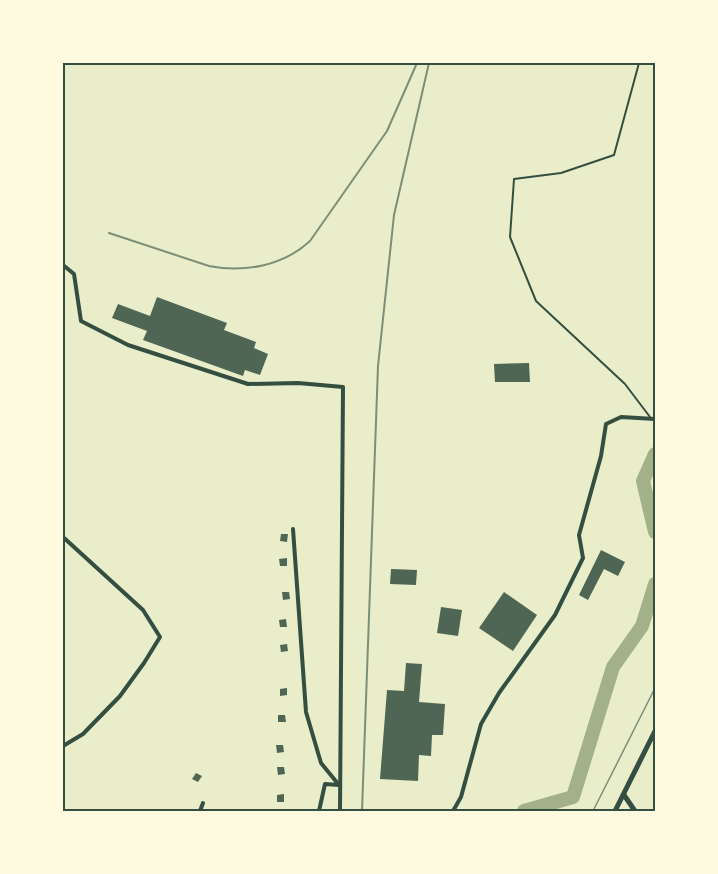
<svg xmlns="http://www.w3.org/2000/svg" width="718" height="874" viewBox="0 0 718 874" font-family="Arial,sans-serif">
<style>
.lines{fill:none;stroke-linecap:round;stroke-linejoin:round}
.river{stroke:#a3b18a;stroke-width:14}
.building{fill:#4f6655}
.service{stroke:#344e41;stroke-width:2}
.minor{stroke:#344e41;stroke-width:4}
.secondary{stroke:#344e41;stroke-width:5}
.tram{stroke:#7c8e77;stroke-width:1.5}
.rail{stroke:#7c8e77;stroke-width:2}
.neatline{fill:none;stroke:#344e41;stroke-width:2}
</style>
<rect width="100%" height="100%" fill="#e9edc9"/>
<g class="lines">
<!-- river -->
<g class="river">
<polyline points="655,454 643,481 655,532"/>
<polyline points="524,811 573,797 613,667 642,626 655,584"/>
</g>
</g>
<!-- building -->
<g class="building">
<polygon points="157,297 227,323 224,330 256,342 254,348 268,354 260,375 245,370 243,376 143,340 147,331 112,318 118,304 150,316"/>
<polygon points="529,363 530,382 495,382 494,364"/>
<polygon points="281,534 288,534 287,542 280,541"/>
<polygon points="601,550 625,562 618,576 604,569 588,600 579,595"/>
<polygon points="287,558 287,566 280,566 279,559"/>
<polygon points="391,569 417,570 416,585 390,584"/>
<polygon points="282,592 289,592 290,599 283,600"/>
<polygon points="504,592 537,615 513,651 479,628"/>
<polygon points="441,607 462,610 458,636 437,633"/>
<polygon points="286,619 287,627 280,627 279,620"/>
<polygon points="287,644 288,651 281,652 280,645"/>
<polygon points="406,663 422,664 419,702 445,704 443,735 432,735 431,756 419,755 418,781 380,779 387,690 404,691"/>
<polygon points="287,688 287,695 280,696 280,689"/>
<polygon points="278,715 285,715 286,722 278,722"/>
<polygon points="276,745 283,745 284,752 277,753"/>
<polygon points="277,767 284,767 285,774 278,775"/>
<polygon points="196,773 202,776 198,782 192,779"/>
<polygon points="284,794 284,802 277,802 277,795"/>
</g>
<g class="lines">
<!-- service -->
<polyline class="service" points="639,63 614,155 561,173 514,179 510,237 536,301 625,384 650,417"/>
<!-- minor -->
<g class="minor">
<polyline points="63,265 74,274 81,321 128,345 248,384 298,383 343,387 340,811"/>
<polyline points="293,529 306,712 321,763 339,785 325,784 319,811"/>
<polyline points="63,537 143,610 160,637 144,663 120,696 83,734 63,746"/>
<polyline points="200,811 203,803"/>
<polyline points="453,811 461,797 481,724 499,693 555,615 583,558 579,535 601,456 606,424 621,417 655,419"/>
</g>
<!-- secondary -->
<g class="secondary">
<polyline points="624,795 635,811"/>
<polyline points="615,811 655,731"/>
</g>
<!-- tram -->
<polyline class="tram" points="593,811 655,688"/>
<!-- rail -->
<g class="rail">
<path d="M109 233 209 266C244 273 283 266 310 241L387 131 417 63"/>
<polyline points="362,811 378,366 394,215 429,63"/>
</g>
</g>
<!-- border -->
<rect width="718" height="874" fill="none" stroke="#fefae0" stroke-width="129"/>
<rect x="64" y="64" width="590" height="746" class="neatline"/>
</svg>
